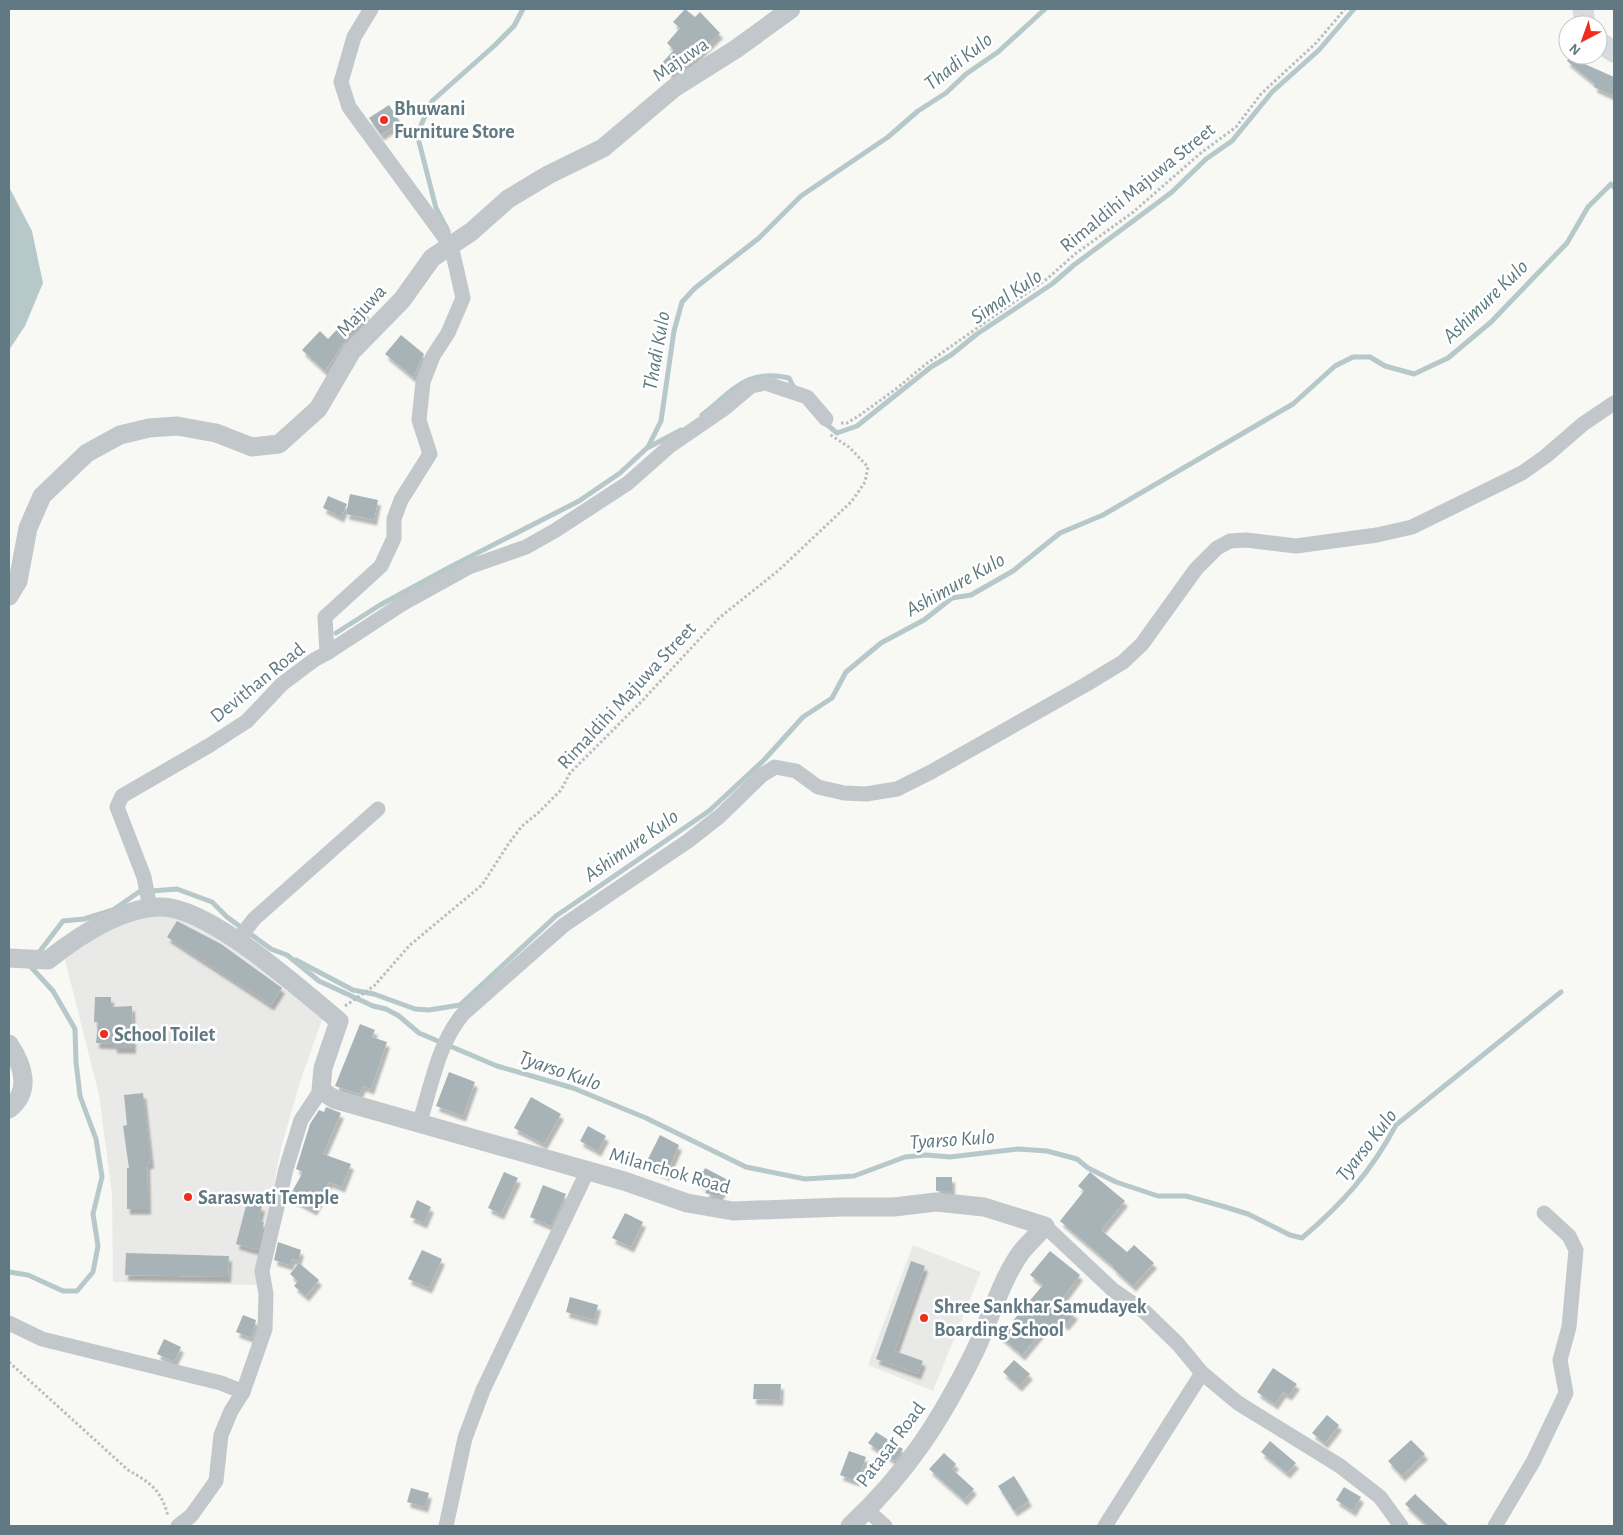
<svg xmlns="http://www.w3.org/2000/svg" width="1623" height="1535" viewBox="0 0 1623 1535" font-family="'Alegreya Sans',sans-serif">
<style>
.built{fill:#e9e9e8}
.water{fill:#b7c8ca}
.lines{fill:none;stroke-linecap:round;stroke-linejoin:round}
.stream{stroke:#b7c8ca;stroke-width:5}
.building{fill:#a7b3b7;filter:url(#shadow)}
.path{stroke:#b9bec0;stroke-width:3;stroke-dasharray:2.5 2.5;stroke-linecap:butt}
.minor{stroke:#c1c7ca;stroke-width:15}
.tertiary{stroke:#c1c7ca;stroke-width:19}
.secondary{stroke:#d5dbde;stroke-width:21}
.poi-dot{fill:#f02c1d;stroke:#fff;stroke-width:2}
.labels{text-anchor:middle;stroke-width:5;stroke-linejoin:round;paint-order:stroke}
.street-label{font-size:20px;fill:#617982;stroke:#fff}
.poi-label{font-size:20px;font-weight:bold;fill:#617982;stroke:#fff;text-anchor:start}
.water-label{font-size:21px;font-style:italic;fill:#5c797d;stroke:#fff}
</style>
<defs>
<filter id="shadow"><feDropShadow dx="3" dy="5.5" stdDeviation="1" flood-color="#0004"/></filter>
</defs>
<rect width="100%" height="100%" fill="#f8f8f5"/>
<!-- built -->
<g class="built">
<polygon points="161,912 225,939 323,1017 300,1082 281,1148 272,1194 258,1285 113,1282 112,1193 99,1095 64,956 85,941 144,915"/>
<polygon points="913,1245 981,1272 933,1391 868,1365"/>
</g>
<!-- water -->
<polygon class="water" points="9,187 32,231 43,283 25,326 9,350"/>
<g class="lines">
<!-- stream -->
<g class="stream">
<polyline points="448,231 436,208 417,134 432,101 494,46 514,26 523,9"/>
<path d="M702 415C733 391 746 368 789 378L794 388"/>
<polyline points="824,422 837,433 857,426 931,367 951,355 977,334 1052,284 1074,265 1172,192 1206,159 1232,141 1272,92 1319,50 1354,9"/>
<polyline points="649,447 681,430"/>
<polyline points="336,633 380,605 452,566 579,501 620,473 648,447 661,421 674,331 682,302 695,288 759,238 801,196 888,137 918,111 946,93 966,74 998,52 1045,9"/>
<path d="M37 955 63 921 84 919 113 910 139 892 177 889 212 902 227 917 271 949 287 955 319 981 373 1006 386 1009 399 1016 419 1033 497 1066 573 1088 646 1118 746 1167 805 1179 854 1176 905 1157 926 1155 950 1157 1018 1149 1047 1151 1077 1159 1088 1168 1116 1182 1158 1196H1186L1222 1206 1248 1214 1290 1235 1302 1238C1342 1204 1371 1172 1396 1125L1561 992"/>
<polyline points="296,960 353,990 374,994 415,1009 429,1010 460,1005 556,916 709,811 764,760 803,717 832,698 846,672 881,643 924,620 952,598 971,595 1013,571 1060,533 1103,515 1293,404 1335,366 1353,357 1370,357 1385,366 1414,374 1448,358 1491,322 1567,243 1588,207 1611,184 1614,187"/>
<polyline points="9,1272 28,1275 63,1291 77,1291 93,1272 98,1246 93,1214 102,1177 96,1139 80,1096 76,1062 75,1029 53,991 31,967 32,965"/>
</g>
</g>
<!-- building -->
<g class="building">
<polygon points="685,9 695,17 700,12 720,33 686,67 672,76 660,65 674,50 667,43 680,28 673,22"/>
<polygon points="1569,57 1614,77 1614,96 1594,87 1595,84 1567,61"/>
<polygon points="389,105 400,122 381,135 369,118"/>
<polygon points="358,307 369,318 344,343 325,371 302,350 320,331 328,339"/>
<polygon points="401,335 424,354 413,377 385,354"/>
<polygon points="350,494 378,500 374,520 346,514"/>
<polygon points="328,496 347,504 341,517 323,508"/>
<polygon points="177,921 221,944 282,988 271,1005 167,937"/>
<polygon points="95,997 111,997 111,1007 132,1006 133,1048 114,1048 114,1044 96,1043 98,1022 94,1022"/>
<polygon points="360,1024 375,1030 372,1037 387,1042 371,1089 363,1086 359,1094 335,1086"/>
<polygon points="449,1072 475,1082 463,1116 436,1106"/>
<polygon points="143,1093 151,1163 147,1164 148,1209 127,1209 127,1168 129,1168 123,1126 127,1125 124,1095"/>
<polygon points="531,1097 561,1114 544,1144 514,1128"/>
<polygon points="326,1107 341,1113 323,1154 351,1164 342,1187 329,1182 314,1210 289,1197 303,1172 296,1169 310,1124 319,1110 324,1112"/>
<polygon points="588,1126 606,1136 598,1151 580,1141"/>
<polygon points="660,1135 679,1145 666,1175 645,1165"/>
<polygon points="705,1168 728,1180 719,1197 705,1193 708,1188 698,1182"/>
<polygon points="504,1172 518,1178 501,1214 488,1208"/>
<polygon points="1090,1172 1125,1201 1101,1230 1127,1252 1134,1245 1154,1263 1133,1286 1113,1268 1114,1267 1060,1221 1084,1191 1078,1186"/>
<rect x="936" y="1177" width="16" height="14"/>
<polygon points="543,1185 566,1194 551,1226 530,1217"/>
<polygon points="417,1200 431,1207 424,1223 410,1217"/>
<polygon points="247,1202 262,1206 258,1221 264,1222 257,1250 236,1244"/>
<polygon points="625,1213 643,1222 631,1247 612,1238"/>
<polygon points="278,1242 301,1250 298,1261 292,1259 290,1265 274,1260"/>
<polygon points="422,1250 442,1259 429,1288 408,1279"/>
<polygon points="1050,1251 1080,1275 1060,1302 1075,1314 1066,1325 1061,1322 1054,1331 1047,1325 1022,1355 1000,1336 1043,1285 1030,1275"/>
<polygon points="126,1253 229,1256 228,1277 125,1275"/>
<polygon points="911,1261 925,1266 895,1351 923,1361 918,1374 876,1359"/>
<polygon points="299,1263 319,1280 306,1296 294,1286 298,1281 290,1274"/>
<polygon points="570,1297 598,1305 594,1320 566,1312"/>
<polygon points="243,1315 256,1320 252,1338 236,1332"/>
<polygon points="164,1339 181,1347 174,1362 157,1354"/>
<polygon points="1014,1360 1030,1374 1019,1386 1003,1372"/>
<polygon points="1273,1368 1297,1384 1289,1395 1283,1392 1275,1404 1257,1392"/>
<polygon points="754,1384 781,1384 780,1400 753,1399"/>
<polygon points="1327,1415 1339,1425 1325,1443 1312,1433"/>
<polygon points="876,1432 903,1449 895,1461 868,1443"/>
<polygon points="1411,1440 1425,1454 1402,1476 1388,1461"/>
<polygon points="1270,1441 1296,1463 1287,1473 1261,1452"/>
<polygon points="849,1451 866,1457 857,1481 840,1475"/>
<polygon points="944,1453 956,1464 952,1469 974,1489 964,1500 929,1469"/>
<polygon points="1014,1476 1029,1501 1014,1511 998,1486"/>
<polygon points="1344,1487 1361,1497 1353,1511 1336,1500"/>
<polygon points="411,1488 429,1493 425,1507 407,1502"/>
<polygon points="1415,1494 1449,1526 1428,1526 1405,1504"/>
</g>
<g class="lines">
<!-- path -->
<g class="path">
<polyline points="841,423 847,423 860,415 896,389 926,364 1047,279 1075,254 1132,213 1202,152 1236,127 1261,94 1316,43 1345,9"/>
<polyline points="345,1006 374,986 410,945 482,885 509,843 522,826 538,813 561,790 570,773 642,701 719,618 779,570 852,501 865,482 868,467 849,447 829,434"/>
<path d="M9 1362 128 1470C151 1483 161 1490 168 1516"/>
</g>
<!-- minor -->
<g class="minor">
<polyline points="327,653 402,604 469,567 526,547 556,530 628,483 671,445 725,408 751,386 765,383 807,397 826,419"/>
<polyline points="150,908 144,877 117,807 122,796 210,745 247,721 282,684 314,660 327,653 325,617 381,566 394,538 394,519 401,500 430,454 419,420 423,382 433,356 448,333 463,298 456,267 451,246 349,107 341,82 354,37 371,9"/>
<polyline points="237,941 254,919 378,809"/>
<path d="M419 1124C431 1088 438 1043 463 1014L564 925 688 841 720 816 762 775 775 767 796 771 818 787 844 793 866 794 897 789 931 772 1085 685 1123 662 1142 644 1196 569 1217 548 1230 541 1246 540 1296 546 1377 535 1412 527 1522 473 1546 456 1583 424 1614 403"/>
<polyline points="1045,1226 1113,1290 1145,1312 1178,1344 1202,1373 1238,1403 1340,1466 1380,1497 1401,1526"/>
<polyline points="9,1323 42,1339 221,1383 243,1392"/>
<polyline points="867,1510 885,1526"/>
<polyline points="178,1526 191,1516 216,1481 221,1435 231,1411 243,1392 265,1329 266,1294 262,1271 286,1169 301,1120 321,1090"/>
<polyline points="446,1526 465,1438 483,1390 588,1170"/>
<polyline points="1105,1526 1202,1373"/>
<polyline points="1495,1526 1533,1462 1566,1393 1560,1360 1569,1327 1576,1250 1569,1236 1544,1213"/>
</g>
<!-- tertiary -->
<g class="tertiary">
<polyline points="9,596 18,581 28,528 42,496 87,453 120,435 149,428 177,426 216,433 252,447 279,444 318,409 352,351 402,300 432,258 471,232 508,199 548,175 603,148 674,88 736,49 791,9"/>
<path d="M9 958 48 960C77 937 120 908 159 907 208 905 301 990 339 1021L323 1068 321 1090 334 1099 624 1181 687 1203 733 1211 842 1207H894L936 1202 984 1207 1045 1226C1038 1234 1029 1243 1022 1251 1001 1279 990 1320 975 1351 941 1420 907 1473 850 1526"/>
<path d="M9 1044C23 1065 32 1091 9 1109"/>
</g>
<!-- secondary -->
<g class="secondary">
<polyline points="1583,9 1585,25"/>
<polyline points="1598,41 1614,52"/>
</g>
</g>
<!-- markers -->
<g class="poi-dot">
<circle cx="384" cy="120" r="5"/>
<circle cx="104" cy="1034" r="5"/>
<circle cx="188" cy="1197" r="5"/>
<circle cx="924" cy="1318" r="5"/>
</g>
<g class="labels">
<!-- street labels -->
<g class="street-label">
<text transform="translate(680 59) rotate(-34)" y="7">Majuwa</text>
<text transform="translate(1137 187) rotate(-39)" y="7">Rimaldihi Majuwa Street</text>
<text transform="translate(361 310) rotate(-47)" y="7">Majuwa</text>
<text transform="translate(257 682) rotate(-39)" y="7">Devithan Road</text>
<text transform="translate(626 695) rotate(-47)" y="7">Rimaldihi Majuwa Street</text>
<text transform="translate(670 1170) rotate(16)" y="7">Milanchok Road</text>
<text transform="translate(890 1444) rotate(-53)" y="7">Patasar Road</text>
</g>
<!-- poi labels -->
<g class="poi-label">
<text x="394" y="115">Bhuwani<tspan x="394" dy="23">Furniture Store</tspan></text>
<text x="114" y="1041">School Toilet</text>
<text x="198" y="1204">Saraswati Temple</text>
<text x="934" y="1313">Shree Sankhar Samudayek<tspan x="934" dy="23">Boarding School</tspan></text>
</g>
<!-- water labels -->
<g class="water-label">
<text transform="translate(958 61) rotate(-38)" y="7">Thadi Kulo</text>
<text transform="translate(1006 296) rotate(-34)" y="7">Simal Kulo</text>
<text transform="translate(1485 301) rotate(-44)" y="7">Ashimure Kulo</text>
<text transform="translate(656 351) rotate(-80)" y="7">Thadi Kulo</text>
<text transform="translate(955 584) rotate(-29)" y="7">Ashimure Kulo</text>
<text transform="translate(631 845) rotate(-35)" y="7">Ashimure Kulo</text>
<text transform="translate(560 1070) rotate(19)" y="7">Tyarso Kulo</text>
<text transform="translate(952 1139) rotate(-4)" y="7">Tyarso Kulo</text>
<text transform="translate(1366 1145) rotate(-52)" y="7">Tyarso Kulo</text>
</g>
</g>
<!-- border -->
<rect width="1623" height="1535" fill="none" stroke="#617982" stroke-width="20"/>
<!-- north arrow -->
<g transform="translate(1583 40) rotate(221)"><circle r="24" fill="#ffffff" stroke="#c0c9cd"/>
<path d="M0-4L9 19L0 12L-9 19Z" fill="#f02c1d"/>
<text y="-8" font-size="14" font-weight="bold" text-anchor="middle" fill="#617982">N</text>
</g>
</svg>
